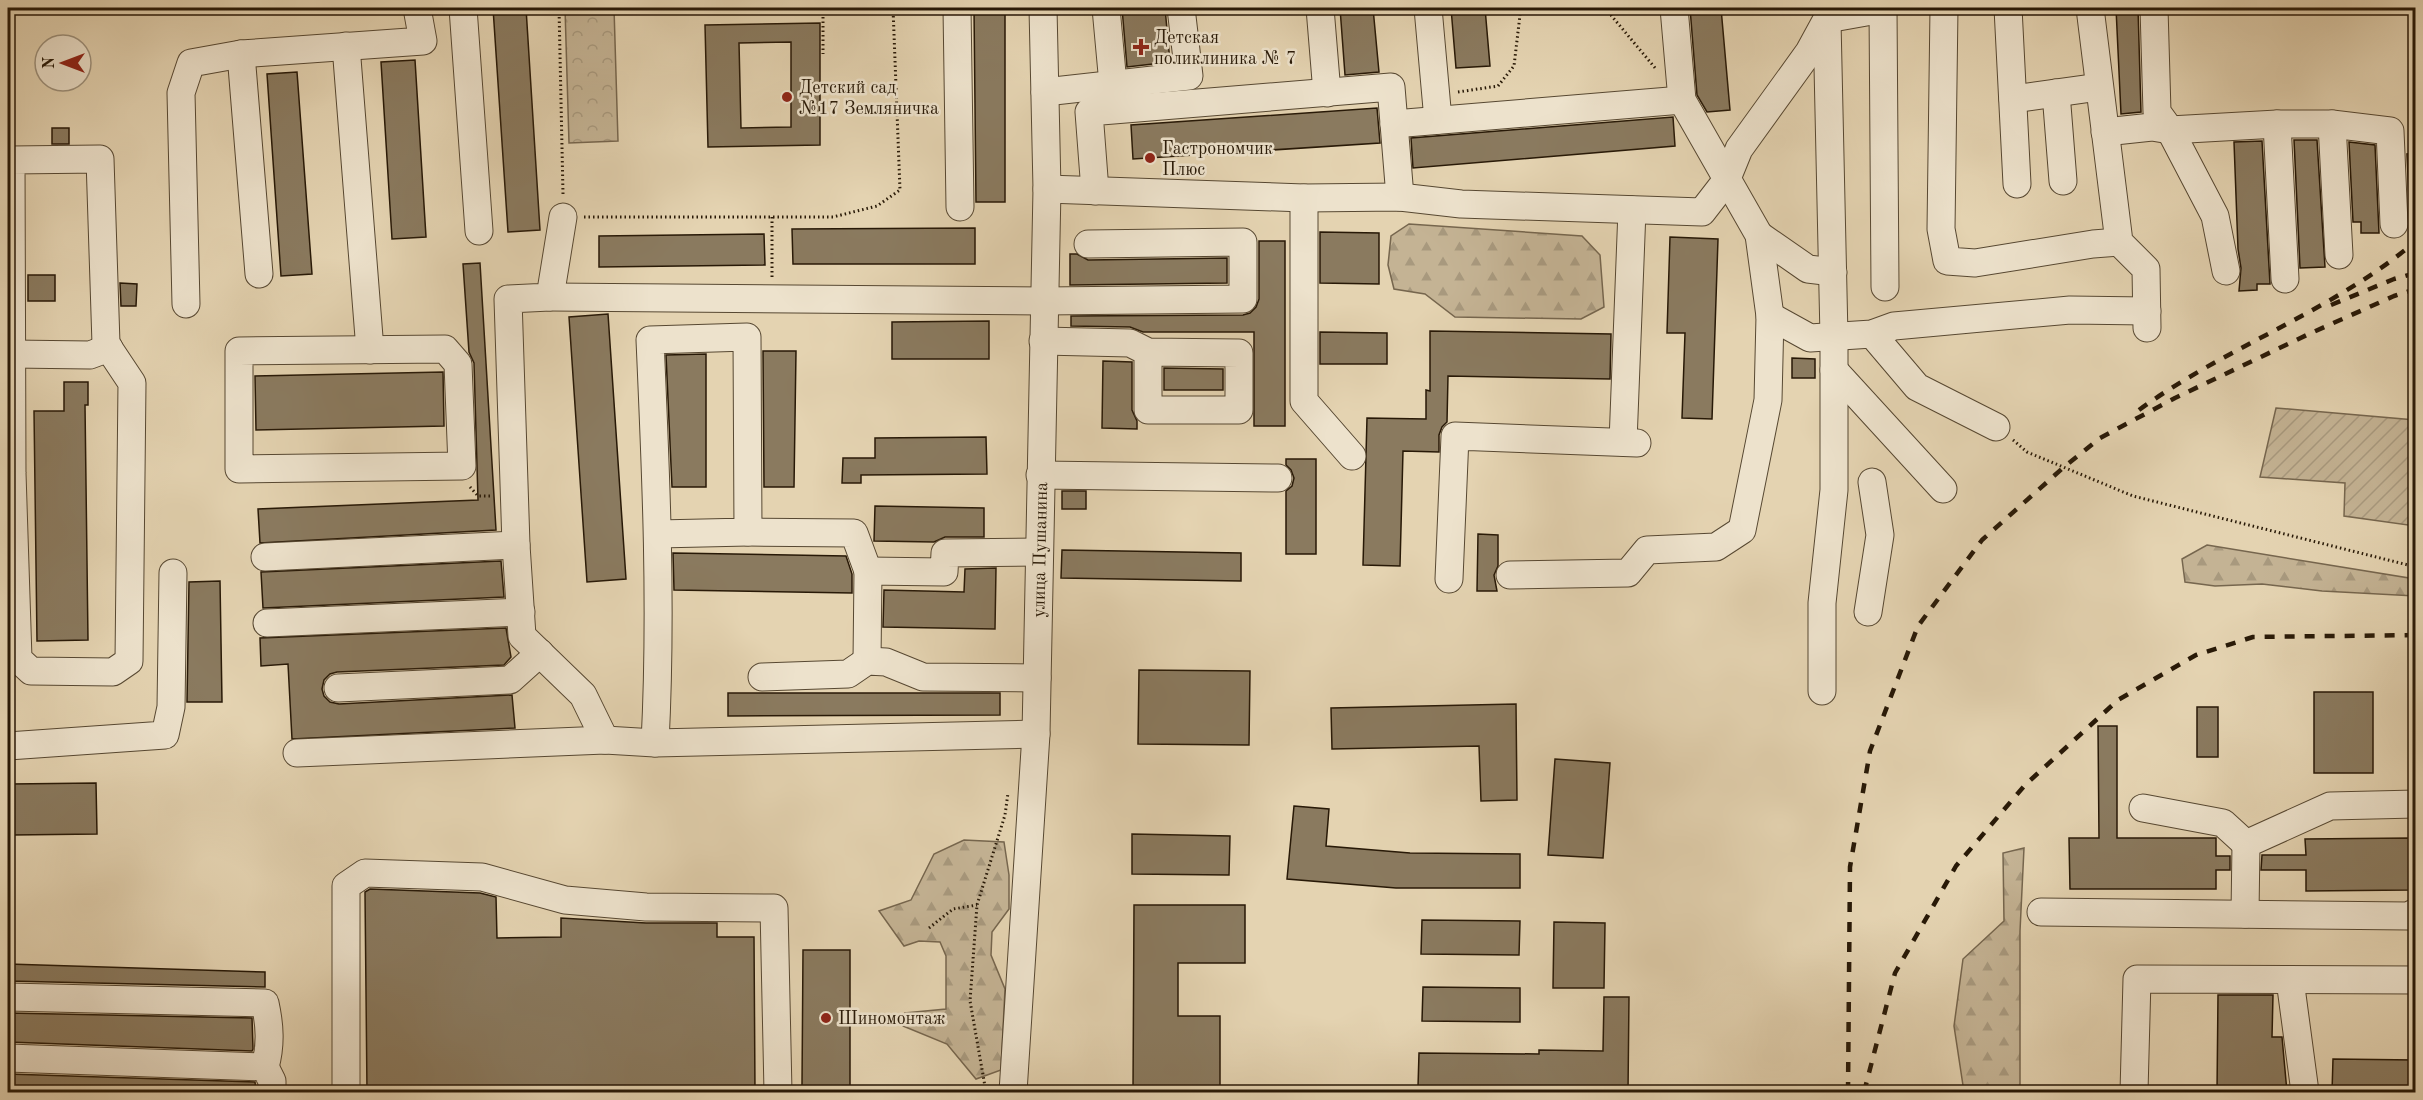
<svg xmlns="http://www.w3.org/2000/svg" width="2423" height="1100" viewBox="0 0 2423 1100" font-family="'Old Standard TT',serif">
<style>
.forest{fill:url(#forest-firs);stroke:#76664e;stroke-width:1.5}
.park{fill:url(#park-crowns);stroke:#76664e;stroke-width:1.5}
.garden{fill:url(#garden-furrows);stroke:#76664e;stroke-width:1.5}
.building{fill:#8a7a5f;stroke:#281907;stroke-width:1.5;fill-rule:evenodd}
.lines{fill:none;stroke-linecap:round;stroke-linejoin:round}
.minor-casing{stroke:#574832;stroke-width:29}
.path{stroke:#281907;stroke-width:3;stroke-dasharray:1.5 3;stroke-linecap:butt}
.minor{stroke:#ede2cc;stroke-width:27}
.rail{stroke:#281907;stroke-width:4.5;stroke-dasharray:10 10;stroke-linecap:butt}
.poi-dot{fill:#8f2418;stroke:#ede2cc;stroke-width:2}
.labels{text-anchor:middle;stroke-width:5;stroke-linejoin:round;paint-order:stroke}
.poi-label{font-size:18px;fill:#281907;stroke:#ede2cc;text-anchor:start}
.street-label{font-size:18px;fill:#281907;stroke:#ede2cc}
</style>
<defs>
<pattern id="forest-firs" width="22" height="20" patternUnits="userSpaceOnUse" patternTransform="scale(1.5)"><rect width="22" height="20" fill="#c4b394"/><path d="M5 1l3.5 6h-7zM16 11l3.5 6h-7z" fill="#a8997e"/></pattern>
<pattern id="park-crowns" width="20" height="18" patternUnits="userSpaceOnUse" patternTransform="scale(1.5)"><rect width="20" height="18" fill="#c4b394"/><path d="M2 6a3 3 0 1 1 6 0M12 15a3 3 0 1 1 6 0" fill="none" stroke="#a8997e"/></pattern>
<pattern id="garden-furrows" width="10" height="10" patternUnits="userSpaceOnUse" patternTransform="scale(1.5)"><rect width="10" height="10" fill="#c4b394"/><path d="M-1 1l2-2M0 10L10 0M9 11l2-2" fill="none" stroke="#a8997e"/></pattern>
</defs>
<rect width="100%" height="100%" fill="#e4d3b1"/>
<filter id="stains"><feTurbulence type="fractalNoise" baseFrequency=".00333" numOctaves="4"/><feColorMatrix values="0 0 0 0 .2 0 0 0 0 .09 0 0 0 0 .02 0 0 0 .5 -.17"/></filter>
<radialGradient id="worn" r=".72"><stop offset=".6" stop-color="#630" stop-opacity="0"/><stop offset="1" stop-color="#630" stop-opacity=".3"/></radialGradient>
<!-- forest -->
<g class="forest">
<polygon points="1409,224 1582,236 1600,255 1604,307 1581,319 1455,317 1425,294 1394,289 1388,265 1391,236"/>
<polygon points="2207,545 2415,579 2415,596 2322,591 2262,584 2215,586 2185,582 2182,559"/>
<polygon points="964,840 1004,842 1009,875 1009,909 992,932 991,955 1005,989 1001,1070 976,1079 947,1044 903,1026 905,1013 946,1009 946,956 940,942 919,941 904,946 879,911 911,900 934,854"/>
<polygon points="2024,848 2020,931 2020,1092 1964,1092 1954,1026 1963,959 2004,921 2003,853"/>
</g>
<!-- park -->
<polygon class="park" points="565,8 614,8 618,141 569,143"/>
<!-- garden -->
<polygon class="garden" points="2276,408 2415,420 2415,526 2344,516 2345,483 2260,477"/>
<!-- building -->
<g class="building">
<polygon points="493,8 526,8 540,230 508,232"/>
<polygon points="974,8 1005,8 1005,202 976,202"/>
<polygon points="1122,8 1165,8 1170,62 1127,67"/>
<polygon points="1340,8 1373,8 1379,72 1345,75"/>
<polygon points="1451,8 1485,8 1490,66 1456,68"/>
<polygon points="1690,8 1721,8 1730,110 1707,112 1697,95"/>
<polygon points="2116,8 2138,8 2141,112 2121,114"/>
<path d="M820 23V145L708 147 705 25ZM791 42V127L741 128 739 43Z"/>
<polygon points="415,60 426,237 392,239 381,62"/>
<polygon points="297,72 312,274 281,276 267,74"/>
<polygon points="1377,108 1380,143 1133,159 1131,125"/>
<polygon points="1673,117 1675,146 1413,168 1411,138"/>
<rect x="52" y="128" width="17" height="16"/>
<polygon points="2294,140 2317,140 2325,267 2300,268"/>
<polygon points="2262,141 2270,284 2257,284 2257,290 2239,291 2241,268 2238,249 2234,142"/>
<polygon points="2349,142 2375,145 2379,233 2361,233 2361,222 2353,222"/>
<polygon points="2415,153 2415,221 2410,221 2407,154"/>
<polygon points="975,228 975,264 793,264 792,229"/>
<polygon points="1320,232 1379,233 1379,284 1320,283"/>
<polygon points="764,234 765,265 599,267 599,236"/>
<polygon points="1670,237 1718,239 1712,419 1682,418 1685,333 1667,333"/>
<polygon points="1259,241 1285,241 1285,426 1254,426 1254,332 1143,332 1130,327 1071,326 1071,316 1243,315 1250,313 1256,307 1259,299"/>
<polygon points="1070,254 1077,254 1088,260 1227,258 1227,283 1070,285"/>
<polygon points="480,263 496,530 260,543 258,509 478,500 474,363 469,352 463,264"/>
<rect x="28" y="275" width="27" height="26"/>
<polygon points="120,283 137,284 136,306 121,306"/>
<polygon points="608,314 626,579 587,582 569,317"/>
<polygon points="989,321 989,359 892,359 892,322"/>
<polygon points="1430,331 1611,334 1610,379 1448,376 1447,422 1442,427 1439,435 1439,452 1403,451 1400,566 1363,565 1367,418 1426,419 1426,390 1430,391"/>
<polygon points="1320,332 1387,333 1387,364 1320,364"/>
<polygon points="763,351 796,351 794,487 764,487"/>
<polygon points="706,354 706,487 672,487 666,355"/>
<polygon points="1792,358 1815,359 1815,378 1792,378"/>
<polygon points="1103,361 1132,362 1132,410 1137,421 1137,429 1102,428"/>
<polygon points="1164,368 1223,369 1223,390 1164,390"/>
<polygon points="443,372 444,426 256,430 255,376"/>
<polygon points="64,382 88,382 88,405 85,405 88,640 37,641 34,411 64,411"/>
<polygon points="986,437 987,474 861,475 861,483 842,483 843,458 875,458 875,438"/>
<polygon points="1286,459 1316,459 1316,554 1286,554 1286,491 1292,486 1294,478 1291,470 1286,465"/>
<rect x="1062" y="491" width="24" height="18"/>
<polygon points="875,506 984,508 984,537 945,537 934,542 874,541"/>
<polygon points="1478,534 1498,535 1498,566 1494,575 1497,591 1477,591"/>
<polygon points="1062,550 1241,553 1241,581 1061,578"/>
<polygon points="673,553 846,556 852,574 852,593 674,590"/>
<polygon points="501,561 504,597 263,608 261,572"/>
<polygon points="996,568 995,629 883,627 884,590 964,592 965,569"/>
<polygon points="220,581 222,702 187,702 189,582"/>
<polygon points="506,628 511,657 504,665 337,672 330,674 324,680 322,689 324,696 330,702 339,704 512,695 515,728 292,739 288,664 261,666 260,638"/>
<polygon points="1139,670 1250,671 1249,745 1138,744"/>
<rect x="2314" y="692" width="59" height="81"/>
<polygon points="728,693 1000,693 1000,715 728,716"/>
<polygon points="1516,704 1517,800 1481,801 1479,746 1332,749 1331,708"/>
<rect x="2197" y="707" width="21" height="50"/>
<polygon points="2098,726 2117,726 2117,838 2216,838 2216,856 2230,856 2230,870 2216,870 2216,889 2070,889 2069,838 2099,838"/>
<polygon points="1555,759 1610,763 1603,858 1548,855"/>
<polygon points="96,783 97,834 12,835 11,784"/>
<polygon points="1294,806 1329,809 1326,846 1410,853 1520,854 1520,888 1396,888 1287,879"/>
<polygon points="1132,834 1230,836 1229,875 1132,874"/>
<polygon points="2409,838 2409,890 2306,891 2306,870 2261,870 2262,855 2306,855 2305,839"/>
<polygon points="370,889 480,893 496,897 497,938 561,937 561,918 646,923 717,923 717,937 754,937 755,1092 367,1092 365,892"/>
<polygon points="1134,905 1245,905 1245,963 1178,963 1178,1016 1220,1016 1220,1092 1133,1092"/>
<polygon points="1422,920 1520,921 1519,955 1421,954"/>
<polygon points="1554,922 1605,923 1604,988 1553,988"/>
<polygon points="803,950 850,950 850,1086 802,1086"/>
<polygon points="8,964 265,972 265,987 8,981"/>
<polygon points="1423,987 1520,988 1520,1022 1422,1021"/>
<polygon points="2218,995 2273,995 2272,1037 2282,1037 2287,1092 2217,1092"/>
<polygon points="1604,997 1629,997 1628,1092 1538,1092 1538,1088 1418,1087 1419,1053 1539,1054 1539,1050 1603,1051"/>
<polygon points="8,1013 252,1018 253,1049 252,1051 8,1042"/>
<polygon points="2333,1059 2415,1060 2415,1092 2332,1092"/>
<polygon points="8,1074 255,1082 256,1092 8,1090"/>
</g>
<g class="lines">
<defs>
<g id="minor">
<polyline points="463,8 479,231"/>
<polyline points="957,8 960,207"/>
<polyline points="1106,8 1113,84"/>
<polyline points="1320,8 1327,93"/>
<polyline points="1428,8 1438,120"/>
<polyline points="1883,8 1885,287"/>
<polyline points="1944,8 1941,229 1947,261 1975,263 2093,244 2119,242"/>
<polyline points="2008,8 2017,184"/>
<polyline points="2090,8 2119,242 2146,269 2147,328"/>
<polyline points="2154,8 2157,112 2170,130 2215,216 2226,271"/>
<polyline points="346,46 370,350"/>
<polyline points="241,54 259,274"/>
<polyline points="1045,92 1189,76 1181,8"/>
<polyline points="2056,93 2063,181"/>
<polyline points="2013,99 2099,87"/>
<polyline points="1394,124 1682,100"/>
<polyline points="2277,124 2285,279"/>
<polyline points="2332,124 2339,255"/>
<polyline points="2105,132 2152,127 2170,130 2277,124 2332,124 2390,131 2394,224"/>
<polygon points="100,159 106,344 132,383 129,661 113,672 31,671 18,659 12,473 11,160"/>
<polyline points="1047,189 1304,198 1400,197 1461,204 1702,212 1726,181 1739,149 1809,52 1827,19 1883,9"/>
<polyline points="1095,191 1089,112 1391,87 1400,197"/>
<polyline points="1304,198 1304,401 1352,456"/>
<polyline points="563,217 550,297 508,299 516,545 522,636 583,695 605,740"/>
<polyline points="1759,235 1808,269 1833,272"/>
<polyline points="550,297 1044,301 1243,299 1243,242 1088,244"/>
<polyline points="186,304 181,93 191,63 241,54 423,41 417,8"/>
<polyline points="1770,316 1810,338 1872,334 1894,326 2070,310 2147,311"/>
<polyline points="1872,334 1917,387 1996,427"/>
<polyline points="1043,341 1130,343 1148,352 1239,353 1239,410 1148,410 1148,352"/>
<polygon points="445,349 458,364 462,466 239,469 239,351"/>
<polyline points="12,354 90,355 109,348"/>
<polyline points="1834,370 1943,489"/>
<polyline points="1623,442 1632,210"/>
<polyline points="1040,475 1278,478"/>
<polyline points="748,532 854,533 868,571"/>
<polyline points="265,557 516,545"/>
<polyline points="1510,575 1628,573 1647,550 1716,547 1742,530 1768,400 1770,316 1759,235 1682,100 1674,8"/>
<polyline points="1449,579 1455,436 1637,443"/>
<polyline points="1868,612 1880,535 1872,482"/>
<polyline points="267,623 521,612"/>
<polyline points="867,661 868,571 944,572 945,553 1039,552"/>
<polyline points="762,677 848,674 867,661 886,662 923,677 1037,678"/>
<polyline points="338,688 510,680 540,653"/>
<polyline points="1822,691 1822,603 1834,490 1834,337 1827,21"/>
<path d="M655 743C662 609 656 475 650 340L747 337 748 532 658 534"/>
<polyline points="8,746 165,735 171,707 173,573"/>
<polyline points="297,753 605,740 655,743 1036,734"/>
<polyline points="2143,808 2223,823 2246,844"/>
<polyline points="2041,912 2408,916 2416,912"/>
<polyline points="2245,914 2246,844 2330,806 2416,804"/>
<polyline points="2290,980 2305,1092"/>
<path d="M8 997 265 1003C270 1026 271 1045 265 1067"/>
<polyline points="8,1058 265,1067 272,1081 272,1092"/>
<polyline points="346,1092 346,886 365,873 482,877 565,900 646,907 774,908 778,1092"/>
<path id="s1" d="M1013 1092 1036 734 1047 189 1043 8"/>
<polyline points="2134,1092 2137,979 2416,980"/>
</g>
</defs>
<!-- minor casing -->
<use href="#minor" class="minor-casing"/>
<!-- path -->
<g class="path">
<polyline points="559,8 563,194"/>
<polyline points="823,8 823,54"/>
<polyline points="1605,8 1656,69"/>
<polyline points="1458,92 1498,86 1514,66 1520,15 1518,8"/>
<polyline points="584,217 833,217 877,206 900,190 893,8"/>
<polyline points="772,217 772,278"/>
<polyline points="2013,440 2027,452 2133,496 2416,567"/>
<polyline points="470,487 478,496 492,496"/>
<polyline points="929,928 953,909 977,905"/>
<polyline points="986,1092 970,1001 977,905 1005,815 1008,793"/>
</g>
<!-- minor -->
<use href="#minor" class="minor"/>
<!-- rail -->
<g class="rail">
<polyline points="2331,305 2394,279 2416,273"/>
<path d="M2139 410C2225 347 2334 311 2416 241"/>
<polyline points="1848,1092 1850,867 1870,751 1918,626 1982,540 2064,467 2100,438 2175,398 2311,333 2394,296 2416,289"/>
<polyline points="1864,1092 1895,973 1956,866 2025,785 2118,700 2196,655 2253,637 2416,635"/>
</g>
</g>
<!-- markers -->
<g class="poi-dot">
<path d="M1138 38h6v6h6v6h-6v6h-6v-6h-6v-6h6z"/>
<circle cx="787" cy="97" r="6"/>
<circle cx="1150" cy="158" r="6"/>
<circle cx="826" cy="1018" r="6"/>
</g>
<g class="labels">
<!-- poi labels -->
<g class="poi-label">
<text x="1154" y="43">Детская<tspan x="1154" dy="21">поликлиника № 7</tspan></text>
<text x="799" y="93">Детский сад<tspan x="799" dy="21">№17 Земляничка</tspan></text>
<text x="1162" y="154">Гастрономчик<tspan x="1162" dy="21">Плюс</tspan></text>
<text x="838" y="1024">Шиномонтаж</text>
</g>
<!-- street labels -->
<g class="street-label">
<text dy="6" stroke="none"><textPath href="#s1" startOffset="543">улица Пушанина</textPath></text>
</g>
</g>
<!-- margin -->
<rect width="2423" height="1100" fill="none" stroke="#e4d3b1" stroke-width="30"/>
<rect x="9" y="9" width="2405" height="1082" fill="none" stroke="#281907" stroke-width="3"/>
<rect x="15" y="15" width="2393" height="1070" fill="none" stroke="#281907" stroke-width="1.5"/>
<!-- north arrow -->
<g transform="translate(63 63) rotate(270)"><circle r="28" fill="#ede2cc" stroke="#9e927d" stroke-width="1.5"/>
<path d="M0-4.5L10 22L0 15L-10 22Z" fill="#8f2418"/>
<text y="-9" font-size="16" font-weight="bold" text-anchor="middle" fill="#281907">N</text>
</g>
<rect width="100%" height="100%" filter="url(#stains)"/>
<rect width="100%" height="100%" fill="url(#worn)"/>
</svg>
